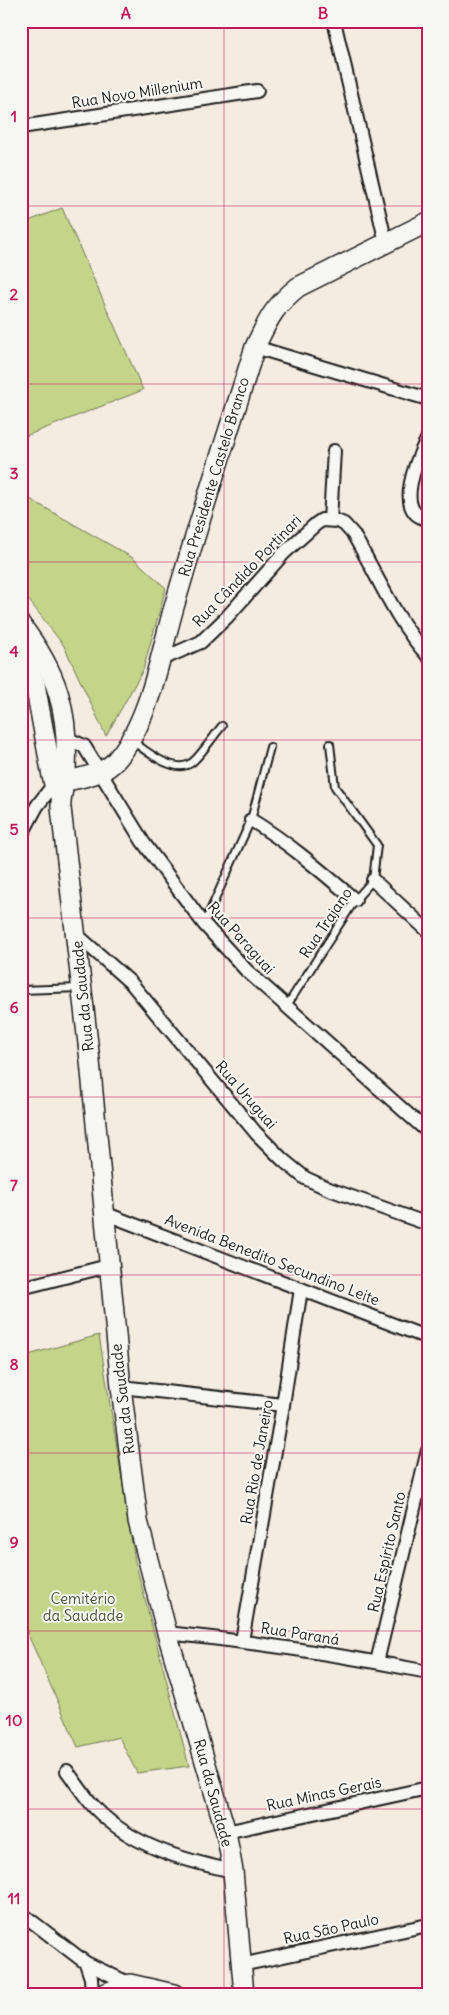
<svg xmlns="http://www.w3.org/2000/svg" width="449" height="2015" viewBox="0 0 449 2015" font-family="Delius,sans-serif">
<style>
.green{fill:#c4d488;stroke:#707852}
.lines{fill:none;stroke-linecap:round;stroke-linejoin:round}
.lane-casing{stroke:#1c1c1c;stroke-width:10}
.street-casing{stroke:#1c1c1c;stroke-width:16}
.secondary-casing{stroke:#1c1c1c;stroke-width:22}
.lane{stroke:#f6f6f2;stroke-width:6}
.street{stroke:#f6f6f2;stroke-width:12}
.secondary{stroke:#f6f6f2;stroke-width:19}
.grid{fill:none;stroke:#c2185b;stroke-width:1;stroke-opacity:0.55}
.labels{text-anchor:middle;stroke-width:4;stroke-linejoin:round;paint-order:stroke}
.street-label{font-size:15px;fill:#1c1c1c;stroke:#f6f6f2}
.park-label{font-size:15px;fill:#4e533c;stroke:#f6f6f2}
.neatline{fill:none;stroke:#c2185b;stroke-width:2}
.grid-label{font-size:16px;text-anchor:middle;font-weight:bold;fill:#c2185b}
</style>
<rect width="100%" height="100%" fill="#f4ebe1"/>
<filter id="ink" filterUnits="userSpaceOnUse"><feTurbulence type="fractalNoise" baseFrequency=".02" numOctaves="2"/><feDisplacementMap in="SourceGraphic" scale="10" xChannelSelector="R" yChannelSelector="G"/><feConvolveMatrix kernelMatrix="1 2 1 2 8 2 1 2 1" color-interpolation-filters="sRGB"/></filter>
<g filter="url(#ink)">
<!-- green -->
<g class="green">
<polygon points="62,208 143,390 23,437 21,433 21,224"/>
<polygon points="21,494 133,558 166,588 143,670 106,736 64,646 21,590"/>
<polygon points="99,1335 135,1561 189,1766 137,1773 119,1737 78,1747 25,1628 21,1628 21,1357"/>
</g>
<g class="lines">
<defs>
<g id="lane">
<path d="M131 740C145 750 174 775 191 763 199 758 215 734 222 726"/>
<polyline points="204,924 251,820 270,747"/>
<polyline points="21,990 80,988"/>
<polyline points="286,1007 355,900 373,880 377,845 335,787 330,744"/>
</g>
<g id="street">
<polyline points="334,21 386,243"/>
<polyline points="21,127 257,91"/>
<polyline points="255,347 428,399"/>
<path d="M428 437C418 457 392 514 428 519"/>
<polyline points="330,520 334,451"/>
<path d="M160 660 201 642 227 617 284 553 316 524 322 520 337 521 344 524 353 534C378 576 395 620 428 656"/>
<polyline points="66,738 84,746 143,842 204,924 247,971 428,1132"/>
<path d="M251 820C289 843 321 871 355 900"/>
<polyline points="21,836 37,806 54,784"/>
<polyline points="373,880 428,931"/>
<polyline points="77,935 131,983 256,1133 283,1160 305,1178 329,1189 428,1224"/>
<polyline points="104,1213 428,1338"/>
<polyline points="21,1288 108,1266"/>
<polyline points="121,1387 283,1405"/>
<path d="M167 1633C254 1642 342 1655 428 1672"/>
<polyline points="242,1641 283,1405 301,1289"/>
<polyline points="377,1662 428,1450"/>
<path d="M67 1771C76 1783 85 1797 95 1808 132 1846 182 1860 233 1871"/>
<polyline points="226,1832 428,1788"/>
<polyline points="21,1913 86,1963 130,1984"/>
<polyline points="86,1963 91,1978 92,1994"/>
<polyline points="241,1965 428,1925"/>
</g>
<g id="secondary">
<path d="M21 625C57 672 69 710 66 770 66 783 60 794 61 808L90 1061 121 1387 138 1521 167 1633 226 1832 233 1871 244 1994"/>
<polyline points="21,652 35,684 52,776 54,784 60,793"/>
<path d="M55 784C75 778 103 777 117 759 150 721 160 655 174 607 199 520 228 433 255 347 268 320 274 306 298 287L428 222"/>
<polyline points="103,1994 130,1984 174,1994"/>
</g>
</defs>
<!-- lane casing -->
<use href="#lane" class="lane-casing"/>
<!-- street casing -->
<use href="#street" class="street-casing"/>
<!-- secondary casing -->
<use href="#secondary" class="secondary-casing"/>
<!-- lane -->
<use href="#lane" class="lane"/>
<!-- street -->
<use href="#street" class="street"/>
<!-- secondary -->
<use href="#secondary" class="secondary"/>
</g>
</g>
<!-- grid -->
<path class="grid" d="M224 21V1994M21 206H428M21 384H428M21 562H428M21 740H428M21 918H428M21 1097H428M21 1275H428M21 1453H428M21 1631H428M21 1809H428"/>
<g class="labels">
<!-- street labels -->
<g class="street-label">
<text transform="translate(137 93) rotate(-9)" y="5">Rua Novo Millenium</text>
<text transform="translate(214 477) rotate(-73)" y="5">Rua Presidente Castelo Branco</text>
<text transform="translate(247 571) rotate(-46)" y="5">Rua Cândido Portinari</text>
<text transform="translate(326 923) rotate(-56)" y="5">Rua Trajano</text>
<text transform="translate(241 938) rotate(48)" y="5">Rua Paraguai</text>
<text transform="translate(83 996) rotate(-96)" y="5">Rua da Saudade</text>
<text transform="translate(246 1095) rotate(49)" y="5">Rua Uruguai</text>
<text transform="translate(272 1260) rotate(21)" y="5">Avenida Benedito Secundino Leite</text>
<text transform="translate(123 1399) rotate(-97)" y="5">Rua da Saudade</text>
<text transform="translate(257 1462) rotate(-80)" y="5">Rua Rio de Janeiro</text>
<text transform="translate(387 1552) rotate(-77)" y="5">Rua Espírito Santo</text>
<text transform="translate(300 1634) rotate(9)" y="5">Rua Paraná</text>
<text transform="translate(213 1793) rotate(75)" y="5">Rua da Saudade</text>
<text transform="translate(324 1794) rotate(-12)" y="5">Rua Minas Gerais</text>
<text transform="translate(331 1929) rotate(-12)" y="5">Rua São Paulo</text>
</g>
<!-- park labels -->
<g class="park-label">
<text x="83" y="1604">Cemitério<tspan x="83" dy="17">da Saudade</tspan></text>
</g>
</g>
<!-- margin -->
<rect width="449" height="2015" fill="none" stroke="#f6f6f2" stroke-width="55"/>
<rect x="28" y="28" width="394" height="1960" class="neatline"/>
<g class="grid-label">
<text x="126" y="19">A</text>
<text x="323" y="19">B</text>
<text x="14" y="122">1</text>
<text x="14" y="300">2</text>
<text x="14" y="479">3</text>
<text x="14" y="657">4</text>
<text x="14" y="835">5</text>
<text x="14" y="1013">6</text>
<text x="14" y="1191">7</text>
<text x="14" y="1370">8</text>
<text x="14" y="1548">9</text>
<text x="14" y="1726">10</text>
<text x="14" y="1904">11</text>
</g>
</svg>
